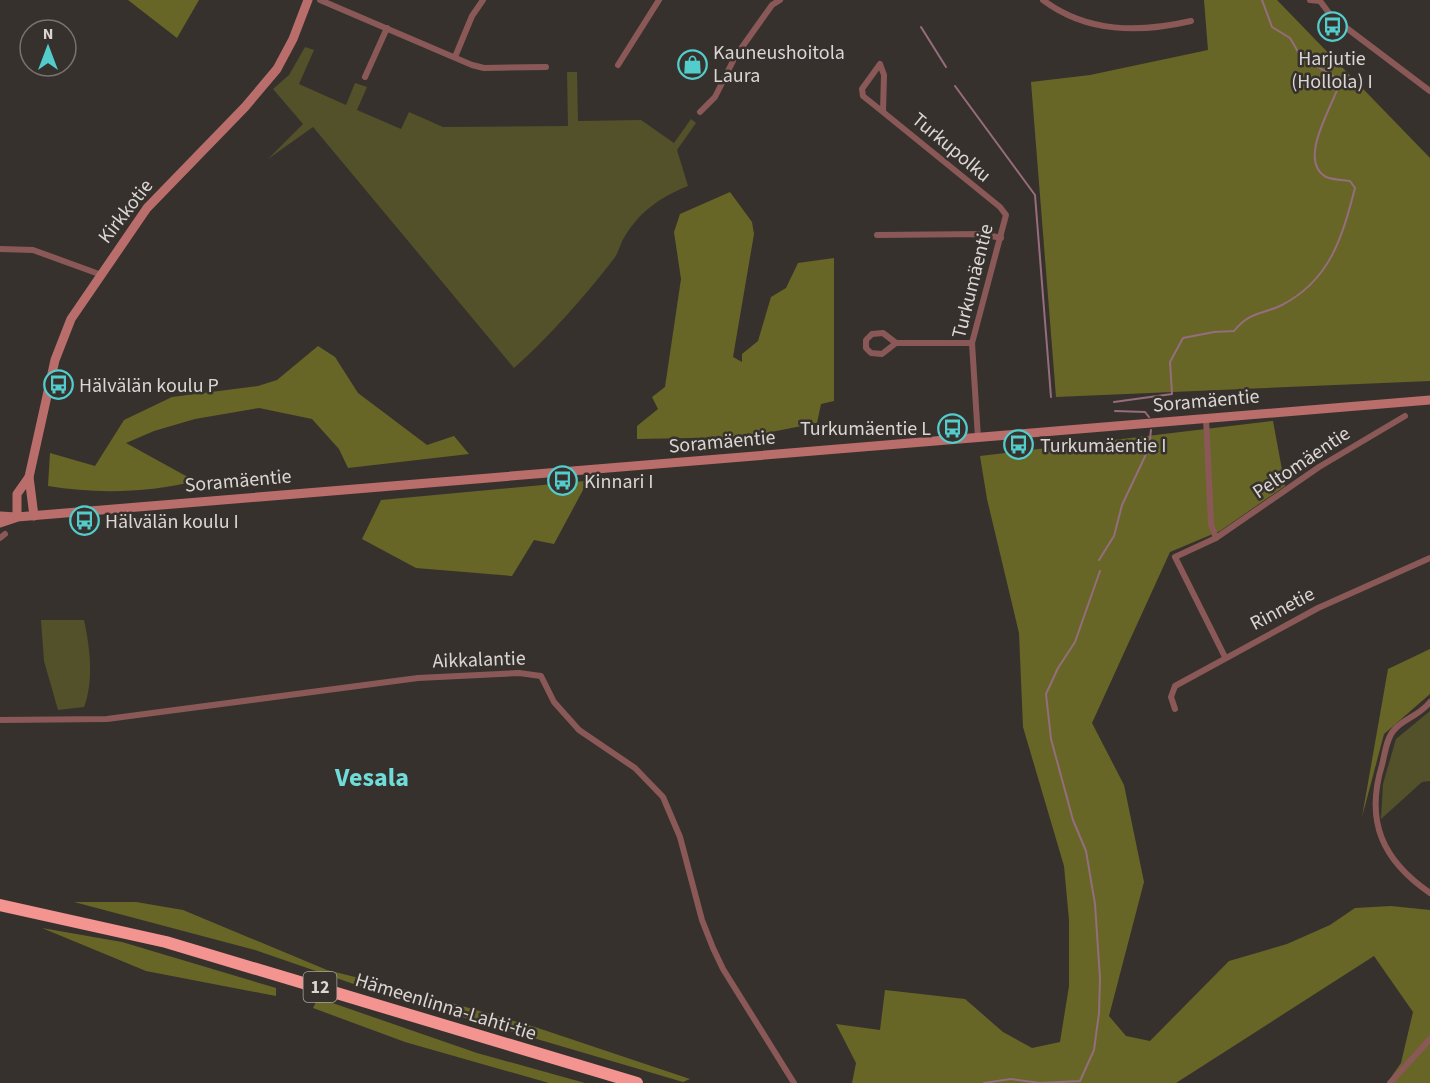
<svg xmlns="http://www.w3.org/2000/svg" width="1430" height="1083" viewBox="0 0 1430 1083" font-family="'Source Sans 3',sans-serif">
<style>
.green{fill:#525129}
.forest{fill:#676627}
.lines{fill:none;stroke-linecap:round;stroke-linejoin:round}
.stream{stroke:#956d7d;stroke-width:2}
.street{stroke:#8a5957;stroke-width:6}
.secondary{stroke:#ba6e6b;stroke-width:9}
.highway{stroke:#f39491;stroke-width:12}
.labels{text-anchor:middle;stroke-width:5;stroke-linejoin:round;paint-order:stroke}
.shield{fill:#37312d;stroke:#a9a4a2;stroke-width:1.5}
.shield-label{font-size:18px;font-weight:bold;fill:#dad6d4}
.poi-label{font-size:20px;fill:#dad6d4;stroke:#37312d;text-anchor:start}
.street-label{font-size:20px;fill:#dad6d4;stroke:#37312d}
.district-label{font-size:26px;font-weight:bold;fill:#6fdcda;stroke:#37312d}
</style>
<rect width="100%" height="100%" fill="#37312d"/>
<!-- green -->
<g class="green">
<path d="M305 47 314 50 299 84 346 105 355 83 367 87 357 110 401 129 409 112 443 127 568 126 567 72H577L578 121 641 120 674 143 691 119 696 123 677 150 688 186C661 197 641 210 625 236 620 243 619 253 613 260 583 298 550 336 514 368L313 127 268 159 303 124 273 89 289 75Z"/>
<path d="M41 620H84C90 648 94 680 84 707L58 710 44 661Z"/>
<polygon points="1430,711 1430,781 1422,782 1381,819 1383,784 1396,739"/>
</g>
<!-- forest -->
<g class="forest">
<polygon points="128,0 199,0 177,38"/>
<polygon points="1204,0 1277,0 1430,158 1430,381 1056,397 1031,82 1090,75 1208,50"/>
<polygon points="730,192 752,222 754,234 733,357 742,362 742,354 758,341 771,297 786,288 798,263 834,258 834,401 821,404 817,423 745,437 637,439 637,426 658,409 652,397 665,387 681,279 674,232 680,214"/>
<path d="M318 346 335 357 358 393 427 445 454 436 469 454 348 468 339 449 312 419 259 408 195 419 154 431 126 443 195 481C148 493 96 494 48 486L50 453 95 466 124 420 172 397 258 386 277 380Z"/>
<polygon points="1273,421 1285,486 1220,531 1170,552 1092,723 1124,785 1144,882 1109,1016 1126,1036 1150,1041 1229,961 1287,944 1330,925 1355,908 1391,906 1430,910 1430,1083 1387,1083 1401,1063 1413,1012 1374,956 1176,1083 852,1083 856,1063 836,1024 880,1030 885,990 965,999 1003,1032 1032,1048 1060,1042 1069,986 1069,920 1064,866 1023,727 1019,633 987,499 980,456"/>
<polygon points="585,481 583,490 554,544 534,540 512,576 416,568 362,539 381,500"/>
<polygon points="1430,649 1430,694 1384,734 1362,817 1388,669"/>
<polygon points="74,902 136,902 183,910 327,970 403,989 535,1027 690,1079 683,1082 371,990 255,950"/>
<polygon points="42,928 122,942 276,988 276,996 146,971"/>
<polygon points="318,998 477,1053 585,1083 549,1083 405,1042 313,1008"/>
</g>
<g class="lines">
<!-- stream -->
<g class="stream">
<polyline points="921,27 946,67"/>
<polyline points="955,86 1035,195 1051,397"/>
<path d="M1114 402 1172 394 1170 362 1183 338 1214 332 1234 331C1250 311 1262 315 1282 305 1330 280 1342 238 1355 188L1350 181C1343 180 1333 180 1326 177 1297 161 1332 107 1339 85L1333 76 1301 57 1290 38 1272 27 1262 0"/>
<polyline points="1115,411 1145,412 1149,417"/>
<polyline points="1099,560 1114,536 1122,505 1149,448 1151,430"/>
<polyline points="984,1083 1011,1079 1040,1083"/>
<polyline points="1040,1083 1080,1081 1094,1050 1099,1013 1100,978 1095,904 1086,851 1073,820 1051,739 1046,694 1058,668 1075,642 1100,571"/>
</g>
<!-- street -->
<g class="street">
<polyline points="320,0 472,65 484,68 546,67"/>
<path d="M1043 0C1087 33 1139 33 1191 21"/>
<polyline points="1310,0 1320,1"/>
<polyline points="1320,1 1332,17 1430,91"/>
<polyline points="455,57 472,16 483,0"/>
<polyline points="618,65 659,0"/>
<polyline points="365,77 387,28"/>
<polyline points="700,112 715,97 735,57 772,5 780,0"/>
<polyline points="883,112 863,96 862,89 880,64 884,75 883,112 1000,207 1006,215 972,343 978,438"/>
<polyline points="877,235 983,234 1001,238"/>
<polyline points="0,249 33,250 99,274"/>
<polyline points="896,343 882,354 871,353 866,348 866,340 872,334 883,333 896,343 972,343"/>
<polyline points="1206,418 1211,524 1216,538"/>
<polyline points="0,538 5,534"/>
<polyline points="1225,657 1175,557 1216,538 1319,467 1405,416"/>
<path d="M1430 702C1419 716 1403 719 1394 730 1386 739 1385 754 1382 765 1365 821 1382 860 1430 893"/>
<polyline points="1175,709 1171,697 1175,686 1318,608 1430,558"/>
<polyline points="0,720 107,719 418,678 519,673 541,676 554,702 579,730 635,768 663,797 680,837 702,920 713,948 723,969 794,1083"/>
<polyline points="1390,1083 1430,1039"/>
</g>
<!-- secondary -->
<g class="secondary">
<polyline points="0,516 17,517 1430,400"/>
<polyline points="34,516 29,477 55,360 71,319 147,208 245,107 277,69 293,39 308,0"/>
<polyline points="17,517 17,494 29,477"/>
<polyline points="0,523 15,518"/>
</g>
<!-- highway -->
<polyline class="highway" points="0,905 166,942 637,1083"/>
</g>
<!-- icons -->
<defs>
<symbol id="bus-ring" viewBox="-11 -11 22 22"><circle r="9.5" fill="#37312d" stroke="#52cdcc" stroke-width="1.5"/><path d="M-5-6H5V4H4V6H2V4H-2V6H-4V4H-5ZM-3.5-4V0h7V-4ZM-3.5 1.2v1.5H-2V1.2ZM2 1.2v1.5H3.5V1.2Z" fill="#52cdcc"/></symbol>
<symbol id="shop-ring" viewBox="-11 -11 22 22"><circle r="9.5" fill="#37312d" stroke="#52cdcc" stroke-width="1.5"/><path d="M-5-2.5h2.3a2.7 3.5 0 0 1 5.4 0H5L5.5 6h-11ZM-1.5-2.5h3a1.5 2.3 0 0 0-3 0Z" fill="#52cdcc"/></symbol>
</defs>
<g fill-rule="evenodd">
<use href="#bus-ring" x="1316" y="10" width="33" height="33"/>
<use href="#shop-ring" x="676" y="48" width="33" height="33"/>
<use href="#bus-ring" x="42" y="368" width="33" height="33"/>
<use href="#bus-ring" x="936" y="412" width="33" height="33"/>
<use href="#bus-ring" x="1002" y="428" width="33" height="33"/>
<use href="#bus-ring" x="546" y="464" width="33" height="33"/>
<use href="#bus-ring" x="68" y="504" width="33" height="33"/>
</g>
<g class="labels">
<!-- shield labels -->
<rect class="shield" x="303.5" y="972" width="33" height="30" rx="4.5"/>
<g class="shield-label">
<text x="320" y="993">12</text>
</g>
<!-- poi labels -->
<g class="poi-label">
<text x="713" y="59">Kauneushoitola<tspan x="713" dy="23">Laura</tspan></text>
<text x="1332" y="65" text-anchor="middle">Harjutie<tspan x="1332" dy="23">(Hollola) I</tspan></text>
<text x="79" y="392">Hälvälän koulu P</text>
<text x="931" y="435" text-anchor="end">Turkumäentie L</text>
<text x="1040" y="452">Turkumäentie I</text>
<text x="584" y="488">Kinnari I</text>
<text x="105" y="528">Hälvälän koulu I</text>
</g>
<!-- street labels -->
<g class="street-label">
<text transform="translate(952 147) rotate(40)" y="7">Turkupolku</text>
<text transform="translate(125 211) rotate(-52)" y="7">Kirkkotie</text>
<text transform="translate(972 281) rotate(-76)" y="7">Turkumäentie</text>
<text transform="translate(1206 400) rotate(-5)" y="7">Soramäentie</text>
<text transform="translate(722 441) rotate(-5)" y="7">Soramäentie</text>
<text transform="translate(1301 462) rotate(-34)" y="7">Peltomäentie</text>
<text transform="translate(238 480) rotate(-5)" y="7">Soramäentie</text>
<text transform="translate(1282 608) rotate(-28)" y="7">Rinnetie</text>
<text transform="translate(479 659) rotate(-2)" y="7">Aikkalantie</text>
<text transform="translate(446 1006) rotate(17)" y="7">Hämeenlinna-Lahti-tie</text>
</g>
<!-- district labels -->
<g class="district-label">
<text x="372" y="786">Vesala</text>
</g>
</g>
<!-- north arrow -->
<g transform="translate(48 48)"><circle r="28" fill="#37312d" stroke="#787370" stroke-width="1.5"/>
<path d="M0-4.5L10 22L0 15L-10 22Z" fill="#52cdcc"/>
<text y="-9" font-size="16" font-weight="bold" text-anchor="middle" fill="#dad6d4">N</text>
</g>
</svg>
